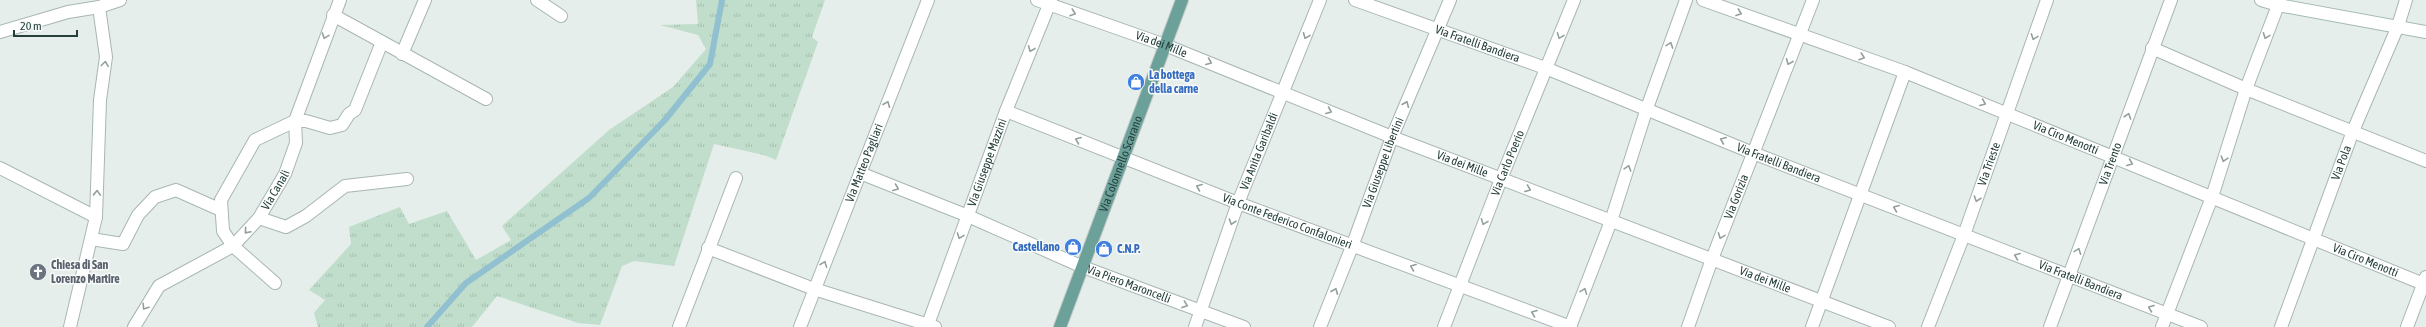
<svg xmlns="http://www.w3.org/2000/svg" width="2426" height="327" viewBox="0 0 2426 327" font-family="'Asap Condensed',sans-serif">
<style>
.grass{fill:url(#grass-tufts)}
.lines{fill:none;stroke-linecap:round;stroke-linejoin:round}
.stream{stroke:#91c0d0;stroke-width:6}
.street-casing{stroke:#a8b6b3;stroke-width:14}
.secondary-casing{stroke:#a4b9b4;stroke-width:14}
.primary-casing{stroke:#c2c9c8;stroke-width:14}
.street{stroke:#fff;stroke-width:12}
.secondary{stroke:#fff;stroke-width:12}
.primary{stroke:#6ca199;stroke-width:12}
.oneway{stroke:#929f9d}
.labels{text-anchor:middle;stroke-width:3;stroke-linejoin:round;paint-order:stroke}
.street-label{font-size:12px;fill:#253f3b;stroke:#f6faf9}
.shop-label{font-size:12px;font-weight:bold;fill:#366cbe;stroke:#f6faf9;text-anchor:start}
.worship-label{font-size:12px;font-weight:bold;fill:#5b616d;stroke:#f6faf9;text-anchor:start}
</style>
<defs>
<pattern id="grass-tufts" width="24" height="20" patternUnits="userSpaceOnUse"><rect width="24" height="20" fill="#c0decb"/><path d="M3 7l-1-3M5 7V3M7 7l1-3M15 17l-1-3M17 17v-4M19 17l1-3" fill="none" stroke="#a5c0af"/></pattern>
</defs>
<rect width="100%" height="100%" fill="#e6eeeb"/>
<!-- grass -->
<polygon class="grass" points="696,0 825,0 812,37 818,42 776,160 764,155 714,144 674,266 634,261 622,266 600,325 578,323 497,296 472,327 318,327 314,313 325,300 309,290 351,244 349,227 400,207 409,224 447,211 476,260 511,240 502,226 609,130 673,87 706,49 698,35 660,25 698,24"/>
<g class="lines">
<!-- stream -->
<polyline class="stream" points="427,327 466,283 589,198 665,120 710,64 722,0"/>
<defs>
<g id="street">
<polyline points="537,0 561,16"/>
<path id="s1" d="M1037 0 1165 45 1392 137 1889 327"/>
<path id="s2" d="M1355 0 1548 69 1753 153 2201 327"/>
<path id="s3" d="M1703 0 1905 72 2426 285"/>
<polyline points="333,15 486,99"/>
<polyline points="0,32 68,12 99,7 120,0"/>
<polyline points="2152,48 2246,89 2426,161"/>
<polyline points="402,54 425,0"/>
<path id="s4" d="M1006 111 1238 203 1571 327"/>
<polyline points="0,168 96,217"/>
<path id="s5" d="M860 173 968 216 1083 267 1244 327"/>
<polyline points="259,218 286,227 306,216 345,186 407,179"/>
<polyline points="91,239 123,244 138,215 155,197 176,190 221,210"/>
<polyline points="708,248 814,289 935,327"/>
<polyline points="275,283 233,246 223,231 221,200 255,140 295,121 306,121 330,128 342,125 349,114 355,110 382,42"/>
<polyline points="70,327 96,217 100,100 106,57 99,7"/>
<path id="s6" d="M134 327 159 286 233 246 259 218 285 174 296 143 295 121 340 0"/>
<polyline points="679,327 736,178"/>
<path id="s7" d="M800 327 928 0"/>
<path id="s8" d="M927 327 1006 111 1051 0"/>
<path id="s9" d="M1195 327 1238 203 1320 0"/>
<path id="s10" d="M1320 327 1353 244 1392 137 1450 0"/>
<path id="s11" d="M1444 327 1501 179 1574 0"/>
<polyline points="1570,327 1611,221 1647,108 1686,0"/>
<path id="s12" d="M1688 327 1712 259 1813 0"/>
<polyline points="1812,327 1905,72"/>
<path id="s13" d="M1928 327 1964 235 2047 0"/>
<path id="s14" d="M2050 327 2171 0"/>
<polyline points="2162,327 2212,197 2246,89 2280,0"/>
<path id="s15" d="M2281 327 2353 131 2398 26 2406 0"/>
<polyline points="2407,327 2426,277"/>
</g>
<polyline id="secondary" points="2261,0 2278,5 2426,32"/>
<g id="primary">
<path id="s16" d="M1060 327 1182 0"/>
</g>
</defs>
<!-- street casing -->
<use href="#street" class="street-casing"/>
<!-- secondary casing -->
<use href="#secondary" class="secondary-casing"/>
<!-- primary casing -->
<use href="#primary" class="primary-casing"/>
<!-- street -->
<use href="#street" class="street"/>
<!-- secondary -->
<use href="#secondary" class="secondary"/>
<!-- primary -->
<use href="#primary" class="primary"/>
</g>
<!-- one-way arrows -->
<defs><path id="oneway-chevron" d="M-2-3.5L2.5 0L-2 3.5" fill="none" stroke-width="1.6" stroke-linecap="round" stroke-linejoin="round"/></defs>
<g class="oneway">
<use href="#oneway-chevron" transform="translate(1073 13) rotate(19)"/>
<use href="#oneway-chevron" transform="translate(1739 13) rotate(20)"/>
<use href="#oneway-chevron" transform="translate(325 36) rotate(110)"/>
<use href="#oneway-chevron" transform="translate(1306 36) rotate(112)"/>
<use href="#oneway-chevron" transform="translate(1560 36) rotate(111)"/>
<use href="#oneway-chevron" transform="translate(2266 36) rotate(111)"/>
<use href="#oneway-chevron" transform="translate(2034 37) rotate(110)"/>
<use href="#oneway-chevron" transform="translate(1670 45) rotate(-70)"/>
<use href="#oneway-chevron" transform="translate(1031 49) rotate(112)"/>
<use href="#oneway-chevron" transform="translate(1862 57) rotate(19)"/>
<use href="#oneway-chevron" transform="translate(1209 62) rotate(22)"/>
<use href="#oneway-chevron" transform="translate(1789 62) rotate(112)"/>
<use href="#oneway-chevron" transform="translate(105 64) rotate(-83)"/>
<use href="#oneway-chevron" transform="translate(1983 103) rotate(22)"/>
<use href="#oneway-chevron" transform="translate(887 104) rotate(-68)"/>
<use href="#oneway-chevron" transform="translate(1406 104) rotate(-67)"/>
<use href="#oneway-chevron" transform="translate(1329 111) rotate(23)"/>
<use href="#oneway-chevron" transform="translate(2128 116) rotate(-71)"/>
<use href="#oneway-chevron" transform="translate(1078 140) rotate(-158)"/>
<use href="#oneway-chevron" transform="translate(1723 140) rotate(-157)"/>
<use href="#oneway-chevron" transform="translate(2224 159) rotate(107)"/>
<use href="#oneway-chevron" transform="translate(2130 163) rotate(23)"/>
<use href="#oneway-chevron" transform="translate(1628 168) rotate(-72)"/>
<use href="#oneway-chevron" transform="translate(1199 187) rotate(-158)"/>
<use href="#oneway-chevron" transform="translate(896 188) rotate(22)"/>
<use href="#oneway-chevron" transform="translate(1528 189) rotate(21)"/>
<use href="#oneway-chevron" transform="translate(97 193) rotate(-88)"/>
<use href="#oneway-chevron" transform="translate(1977 199) rotate(109)"/>
<use href="#oneway-chevron" transform="translate(1896 208) rotate(-158)"/>
<use href="#oneway-chevron" transform="translate(1232 222) rotate(109)"/>
<use href="#oneway-chevron" transform="translate(1484 222) rotate(111)"/>
<use href="#oneway-chevron" transform="translate(247 231) rotate(131)"/>
<use href="#oneway-chevron" transform="translate(960 236) rotate(110)"/>
<use href="#oneway-chevron" transform="translate(1721 236) rotate(111)"/>
<use href="#oneway-chevron" transform="translate(2078 251) rotate(-69)"/>
<use href="#oneway-chevron" transform="translate(2017 256) rotate(-159)"/>
<use href="#oneway-chevron" transform="translate(824 264) rotate(-69)"/>
<use href="#oneway-chevron" transform="translate(1413 267) rotate(-159)"/>
<use href="#oneway-chevron" transform="translate(1335 291) rotate(-68)"/>
<use href="#oneway-chevron" transform="translate(1584 291) rotate(-69)"/>
<use href="#oneway-chevron" transform="translate(1185 305) rotate(20)"/>
<use href="#oneway-chevron" transform="translate(145 307) rotate(123)"/>
<use href="#oneway-chevron" transform="translate(2151 308) rotate(-159)"/>
<use href="#oneway-chevron" transform="translate(1534 313) rotate(-159)"/>
</g>
<!-- icons -->
<defs>
<symbol id="shop-disc" viewBox="-11 -11 22 22"><circle r="9.5" fill="#3f7fe0" stroke="#f6faf9"/><path d="M-5-2.5h2.3a2.7 3.5 0 0 1 5.4 0H5L5.5 6h-11ZM-1.5-2.5h3a1.5 2.3 0 0 0-3 0Z" fill="#fff"/></symbol>
<symbol id="church-disc" viewBox="-11 -11 22 22"><circle r="9.5" fill="#6b7280" stroke="#f6faf9"/><path d="M-1.2-6h2.4v3.5h3.3v2.4h-3.3V6h-2.4V-.1h-3.3v-2.4h3.3Z" fill="#fff"/></symbol>
</defs>
<g fill-rule="evenodd">
<use href="#shop-disc" x="1126" y="72" width="20" height="20"/>
<use href="#shop-disc" x="1063" y="237" width="20" height="20"/>
<use href="#shop-disc" x="1094" y="239" width="20" height="20"/>
<use href="#church-disc" x="28" y="262" width="20" height="20"/>
</g>
<g class="labels">
<!-- street labels -->
<g class="street-label">
<text dy="4" stroke="none"><textPath href="#s1" startOffset="132">Via dei Mille</textPath></text>
<text dy="4" stroke="none"><textPath href="#s2" startOffset="130">Via Fratelli Bandiera</textPath></text>
<text dy="4" stroke="none"><textPath href="#s3" startOffset="388">Via Ciro Menotti</textPath></text>
<text dy="4" stroke="none"><textPath href="#s9" startOffset="187">Via Anita Garibaldi</textPath></text>
<text dy="4" stroke="none"><textPath href="#s2" startOffset="454">Via Fratelli Bandiera</textPath></text>
<text dy="4" stroke="none"><textPath href="#s7" startOffset="176">Via Matteo Pagliari</textPath></text>
<text dy="4" stroke="none"><textPath href="#s8" startOffset="175">Via Giuseppe Mazzini</textPath></text>
<text dy="4" stroke="none"><textPath href="#s10" startOffset="176">Via Giuseppe Libertini</textPath></text>
<text dy="4" stroke="none"><textPath href="#s11" startOffset="176">Via Carlo Poerio</textPath></text>
<text dy="4" stroke="none"><textPath href="#s15" startOffset="175">Via Pola</textPath></text>
<text dy="4" stroke="none"><textPath href="#s16" startOffset="174">Via Colonnello Scarano</textPath></text>
<text dy="4" stroke="none"><textPath href="#s1" startOffset="456">Via dei Mille</textPath></text>
<text dy="4" stroke="none"><textPath href="#s13" startOffset="174">Via Trieste</textPath></text>
<text dy="4" stroke="none"><textPath href="#s14" startOffset="174">Via Trento</textPath></text>
<text dy="4" stroke="none"><textPath href="#s6" startOffset="203">Via Canali</textPath></text>
<text dy="4" stroke="none"><textPath href="#s12" startOffset="139">Via Gorizia</textPath></text>
<text dy="4" stroke="none"><textPath href="#s4" startOffset="302">Via Conte Federico Confalonieri</textPath></text>
<text dy="4" stroke="none"><textPath href="#s3" startOffset="712">Via Ciro Menotti</textPath></text>
<text dy="4" stroke="none"><textPath href="#s1" startOffset="780">Via dei Mille</textPath></text>
<text dy="4" stroke="none"><textPath href="#s2" startOffset="778">Via Fratelli Bandiera</textPath></text>
<text dy="4" stroke="none"><textPath href="#s5" startOffset="291">Via Piero Maroncelli</textPath></text>
</g>
<!-- shop labels -->
<g class="shop-label">
<text x="1149" y="79">La bottega<tspan x="1149" dy="14">della carne</tspan></text>
<text x="1060" y="251" text-anchor="end">Castellano</text>
<text x="1117" y="253">C.N.P.</text>
</g>
<!-- worship labels -->
<g class="worship-label">
<text x="51" y="269">Chiesa di San<tspan x="51" dy="14">Lorenzo Martire</tspan></text>
</g>
</g>
<!-- scale -->
<path d="M14 30v6h63v-6" fill="none" stroke="#253f3b" stroke-width="2"/>
<text x="20" y="30" font-size="12" fill="#253f3b" stroke="#f6faf9" stroke-width="3" paint-order="stroke">20 m</text>
</svg>
